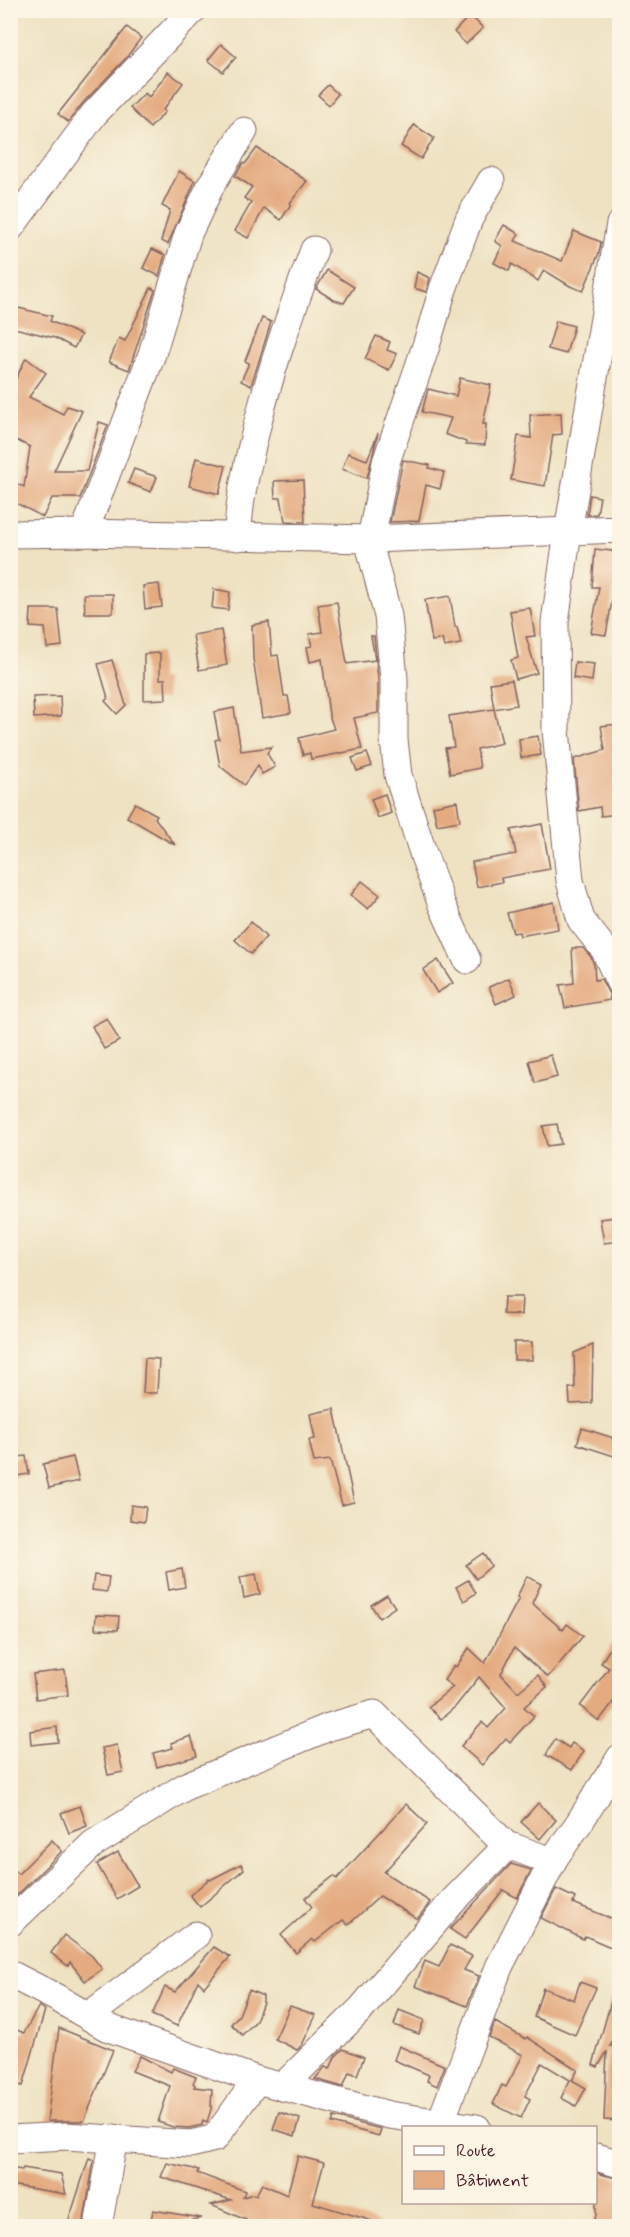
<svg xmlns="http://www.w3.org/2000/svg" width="630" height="2237" viewBox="0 0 630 2237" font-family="Mynerve,sans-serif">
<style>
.building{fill:#e4ab81}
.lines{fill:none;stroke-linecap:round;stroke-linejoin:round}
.minor-casing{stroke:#836360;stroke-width:29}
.minor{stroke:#fff;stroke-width:27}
</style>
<rect width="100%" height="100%" fill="#fcf5e5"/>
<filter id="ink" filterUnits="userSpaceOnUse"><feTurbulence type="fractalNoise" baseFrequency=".0167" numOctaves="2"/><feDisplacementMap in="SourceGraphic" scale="12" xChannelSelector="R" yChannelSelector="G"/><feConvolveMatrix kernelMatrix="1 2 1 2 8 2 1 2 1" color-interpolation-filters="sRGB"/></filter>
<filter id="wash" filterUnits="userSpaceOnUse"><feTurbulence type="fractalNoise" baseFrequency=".008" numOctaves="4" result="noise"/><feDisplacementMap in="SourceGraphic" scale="24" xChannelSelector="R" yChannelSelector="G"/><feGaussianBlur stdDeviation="1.35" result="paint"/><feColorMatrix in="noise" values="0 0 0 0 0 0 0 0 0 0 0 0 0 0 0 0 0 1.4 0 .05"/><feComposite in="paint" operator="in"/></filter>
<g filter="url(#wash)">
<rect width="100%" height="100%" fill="#eee2c2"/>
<g id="blocks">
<!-- building -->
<g class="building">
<polygon points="470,15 483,28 466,44 454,32"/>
<polygon points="127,27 141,38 126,58 83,103 68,122 58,114"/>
<polygon points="221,44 236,57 223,72 208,60"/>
<polygon points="168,72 183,83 163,110 165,112 150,128 130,108 145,93 149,97"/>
<polygon points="328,85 338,94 329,105 318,95"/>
<polygon points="414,125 434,138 421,159 401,146"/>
<polygon points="257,148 307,181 290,203 291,204 281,220 264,208 248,238 235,231 251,203 244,198 252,187 235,176 243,163 245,164"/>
<polygon points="179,171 195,181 168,244 161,241 170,210 162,206"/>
<polygon points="504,225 519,234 515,241 562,261 574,231 601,242 599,253 583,291 570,286 544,270 538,281 512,264 509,271 494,263 502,246 495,241"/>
<polygon points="152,249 165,255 159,276 143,268"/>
<polygon points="327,270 354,287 344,303 334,300 316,289"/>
<polygon points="417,272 430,278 426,292 414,288"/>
<polygon points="151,288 155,290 129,370 109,362 119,338 125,341"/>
<polygon points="10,306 52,316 50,321 81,335 74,348 55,338 10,327"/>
<polygon points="262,318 271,322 251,386 241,381 249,363 245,361"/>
<polygon points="556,321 574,326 566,354 548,349"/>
<polygon points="376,336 390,342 387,350 397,354 389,370 365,359"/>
<polygon points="26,358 46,373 29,397 63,414 67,406 82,411 54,471 87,471 99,422 108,425 80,498 52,498 43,517 10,500 10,481 24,487 30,447 10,437 10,391"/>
<polygon points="460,378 491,385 483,424 486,424 485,445 466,444 466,442 445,434 451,418 422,412 428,389 456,396"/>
<polygon points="561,413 562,434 553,435 545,486 511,480 518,436 531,438 530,415"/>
<polygon points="378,433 367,478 342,469 348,453 367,460"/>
<polygon points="196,458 226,466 219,494 189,486"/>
<polygon points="403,460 430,465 429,468 444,472 440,489 426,485 419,521 390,522"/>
<polygon points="134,469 157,477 151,492 128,483"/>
<polygon points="303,480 305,522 285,521 281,498 275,498 274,481"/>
<polygon points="590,495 600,497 597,514 587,515"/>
<polygon points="595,549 620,552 617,589 614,589 606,635 591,633 599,587 592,587"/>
<polygon points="159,584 162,607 145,609 143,586"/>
<polygon points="214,589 230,592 228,610 212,608"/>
<polygon points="84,594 113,594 113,613 85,613"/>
<polygon points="450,596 455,627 457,627 461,644 444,647 442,639 432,641 425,600"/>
<polygon points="337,602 347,664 375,660 371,636 374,636 378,680 378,713 354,718 362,749 311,759 310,753 303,755 299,738 334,729 329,715 322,659 310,662 307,647 312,646 309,634 322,632 318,605"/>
<polygon points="530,608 535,636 526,637 537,673 516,679 511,660 518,658 510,611"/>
<polygon points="31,609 58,609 62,646 47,648 45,628 30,627"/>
<polygon points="269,622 272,656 278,655 284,696 288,696 291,713 262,718 253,658 252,625"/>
<polygon points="221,630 227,665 199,670 193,635"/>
<polygon points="160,653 160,679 165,679 166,699 144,700 144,654"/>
<polygon points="112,660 126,705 117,714 105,701 108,698 98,664"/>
<polygon points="575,662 594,664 592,681 573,678"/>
<polygon points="512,680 517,705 494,709 490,683"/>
<polygon points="60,696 61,716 34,718 33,697"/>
<polygon points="234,708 241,751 271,747 267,753 275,767 262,774 258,765 244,785 220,766 215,740 219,739 214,712"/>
<polygon points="494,709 502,743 477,749 480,768 450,774 445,748 454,747 449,716"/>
<polygon points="618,724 620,737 620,814 601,816 600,807 579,811 574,759 605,750 601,726"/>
<polygon points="538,736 541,755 521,758 519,739"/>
<polygon points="367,753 372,766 357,771 352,758"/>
<polygon points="385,794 391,813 378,818 371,799"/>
<polygon points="457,801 460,821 437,825 433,806"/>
<polygon points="135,803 157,815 155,818 175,845 127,817"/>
<polygon points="542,824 550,869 501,878 502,882 477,887 472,862 516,854 511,830"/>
<polygon points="362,881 380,895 368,909 351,895"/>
<polygon points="554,902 558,929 520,936 519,932 513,933 507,913"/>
<polygon points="251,922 266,937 251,954 235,940"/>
<polygon points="572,948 583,948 591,957 594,965 595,980 601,979 609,994 610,1000 565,1008 560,985 574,983"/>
<polygon points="438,960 453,983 437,993 423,970"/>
<polygon points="509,978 516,995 496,1004 489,987"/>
<polygon points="107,1018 119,1041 104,1049 92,1026"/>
<polygon points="551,1055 557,1077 535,1083 529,1061"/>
<polygon points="557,1124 561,1144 547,1146 543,1126"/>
<polygon points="616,1217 620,1241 604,1243 600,1219"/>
<polygon points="504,1297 522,1297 521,1315 503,1314"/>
<rect x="514" y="1342" width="18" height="18"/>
<polygon points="593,1345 592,1403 570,1404 569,1388 575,1388 574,1353"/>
<polygon points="145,1358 159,1359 157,1393 143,1393"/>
<polygon points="334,1409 354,1502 342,1505 330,1460 314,1462 309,1440 315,1439 310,1414"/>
<polygon points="582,1428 620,1440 620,1458 577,1444"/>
<polygon points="26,1456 29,1474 10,1477 10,1458"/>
<polygon points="73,1457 79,1481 49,1488 43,1464"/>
<polygon points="131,1505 146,1507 144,1522 130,1520"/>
<polygon points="483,1553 491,1566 476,1579 466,1565"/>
<polygon points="182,1569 185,1587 169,1590 166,1572"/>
<polygon points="256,1574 260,1594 244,1598 240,1577"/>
<polygon points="94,1575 109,1577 107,1592 92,1590"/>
<polygon points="527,1576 541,1584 532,1603 563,1630 567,1624 583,1636 548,1677 514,1648 501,1674 518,1692 538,1675 547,1687 524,1707 534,1716 510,1742 506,1738 482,1765 461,1746 482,1722 488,1728 506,1708 479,1677 456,1706 441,1719 428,1707 453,1687 444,1680 454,1665 456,1667 469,1648 485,1663 519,1598 517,1597"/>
<polygon points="468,1580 476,1593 464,1601 456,1587"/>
<polygon points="387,1595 395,1607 379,1618 371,1605"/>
<polygon points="96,1615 119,1616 118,1630 95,1629"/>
<polygon points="620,1632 620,1693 599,1721 580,1706 609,1668 601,1663"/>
<polygon points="65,1670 68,1695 36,1699 33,1674"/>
<polygon points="57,1727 58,1742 31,1745 30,1731"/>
<polygon points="191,1736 197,1756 157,1767 153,1753 173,1748 171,1743"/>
<polygon points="555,1739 569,1748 572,1743 584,1751 572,1770 546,1755"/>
<polygon points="117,1745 123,1772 108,1775 102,1748"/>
<polygon points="538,1803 556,1820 540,1839 521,1822"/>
<polygon points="406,1804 427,1824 384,1872 430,1902 426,1908 417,1919 380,1896 348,1925 343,1920 315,1942 312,1939 296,1953 281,1935 312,1907 305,1898 334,1876 337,1879"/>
<polygon points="80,1806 87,1826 69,1833 61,1813"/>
<polygon points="52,1840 62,1851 14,1898 10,1895 10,1867 18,1874"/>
<polygon points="118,1852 138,1886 117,1899 97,1864"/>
<polygon points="241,1864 244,1869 200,1907 190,1895 209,1879 210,1880"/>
<polygon points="511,1864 531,1870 517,1898 503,1890 465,1939 450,1929"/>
<polygon points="556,1889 575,1898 573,1903 620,1922 620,1951 585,1936 583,1939 541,1918"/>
<polygon points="64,1935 92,1956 102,1969 85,1981 70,1962 68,1966 51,1953"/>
<polygon points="450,1945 472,1956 464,1970 479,1976 467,2006 415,1986 425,1961 439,1967"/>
<polygon points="214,1947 230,1957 204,1987 198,1981 177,2026 152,2015 165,1987 175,1992"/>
<polygon points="580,1982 596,1988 575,2035 534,2017 543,1988 574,2000"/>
<polygon points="615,1987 620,1987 620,2029 610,2046 620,2046 620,2121 604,2120 607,2051 598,2067 593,2065"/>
<polygon points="249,1990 263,1996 263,2002 256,2021 242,2035 231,2024 239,2015"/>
<polygon points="39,2006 45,2010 23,2086 10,2083 10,2027 24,2033"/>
<polygon points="290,2006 316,2015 302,2045 297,2050 275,2039"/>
<polygon points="399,2010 424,2020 419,2034 394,2025"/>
<polygon points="495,2022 526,2039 527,2037 578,2070 572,2080 586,2088 576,2106 561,2098 570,2080 542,2063 525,2096 530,2099 521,2118 493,2104 502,2085 506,2087 523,2055 489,2037"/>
<polygon points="59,2028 113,2050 84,2121 47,2121"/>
<polygon points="399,2046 445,2066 437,2086 427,2081 429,2075 394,2060"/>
<polygon points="343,2049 364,2057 357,2075 349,2072 343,2087 315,2079 325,2067 330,2069 335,2057"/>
<polygon points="140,2056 171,2072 173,2068 196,2077 193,2083 195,2085 194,2087 212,2089 211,2106 212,2106 207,2122 203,2120 202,2125 190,2128 173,2127 158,2122 170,2086 132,2071"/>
<polygon points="279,2112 300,2119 295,2136 273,2129"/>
<polygon points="334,2117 381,2129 379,2136 332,2123"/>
<polygon points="298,2156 324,2163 313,2203 379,2223 378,2226 245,2226 246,2220 211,2205 231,2200 161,2177 167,2163 199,2170 197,2173 245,2191 243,2197 253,2194 256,2195 262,2184 287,2195"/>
<polygon points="89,2158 94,2160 83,2226 67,2226"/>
<polygon points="10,2168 22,2170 23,2168 61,2174 66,2194 10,2185"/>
<polygon points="596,2173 620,2179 620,2226 591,2226 596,2215"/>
<polygon points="153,2210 201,2218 169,2226 150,2226"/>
</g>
</g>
</g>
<g filter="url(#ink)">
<use href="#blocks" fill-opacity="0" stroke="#836360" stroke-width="1.5"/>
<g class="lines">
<defs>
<g id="minor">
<polyline points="620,224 568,531 555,622 556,730 570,881 581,920 604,949 620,983"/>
<polyline points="10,228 94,114 193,10"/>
<polyline points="84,533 152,354 188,234 211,185 244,131"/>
<polyline points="10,534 84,533 371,539 620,529"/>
<path d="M238 537C238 503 246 471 254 438 269 373 291 312 314 250"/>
<polyline points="467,960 442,905 424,856 398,775 394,740 394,679 388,616 371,551 371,539 386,462 426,346 443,289 469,219 491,181"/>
<polyline points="10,1923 93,1844 186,1786 329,1727 374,1714 508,1847"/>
<polyline points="10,1974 57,1998 106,2027 257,2080 389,2115 477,2128"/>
<polyline points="88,2016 196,1935"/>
<polyline points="282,2087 362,2008 452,1902 503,1850 513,1847 540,1857 548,1859 555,1857 579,1823 620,1758"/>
<polyline points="441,2121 499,1967 555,1857"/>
<polyline points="10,2139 66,2136 191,2144 215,2138 257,2080"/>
<polyline points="596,2157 620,2164"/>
<polyline points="98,2226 114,2138"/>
</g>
</defs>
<!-- minor casing -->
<use href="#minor" class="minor-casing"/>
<!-- minor -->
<use href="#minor" class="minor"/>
</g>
</g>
<!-- margin -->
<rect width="630" height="2237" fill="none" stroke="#fcf5e5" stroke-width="36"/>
<!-- legend -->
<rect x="402" y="2126" width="195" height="78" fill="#fcf5e5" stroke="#b59f9b" stroke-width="1.5"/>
<rect x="414" y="2146" width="30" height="9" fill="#ffffff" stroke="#b59f9b" stroke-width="1.5"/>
<text x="456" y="2156" font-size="18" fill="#4a1f2b">Route</text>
<rect x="414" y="2171" width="30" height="18" fill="#e4ab81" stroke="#b59f9b" stroke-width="1.5"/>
<text x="456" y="2186" font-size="18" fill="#4a1f2b">Bâtiment</text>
</svg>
